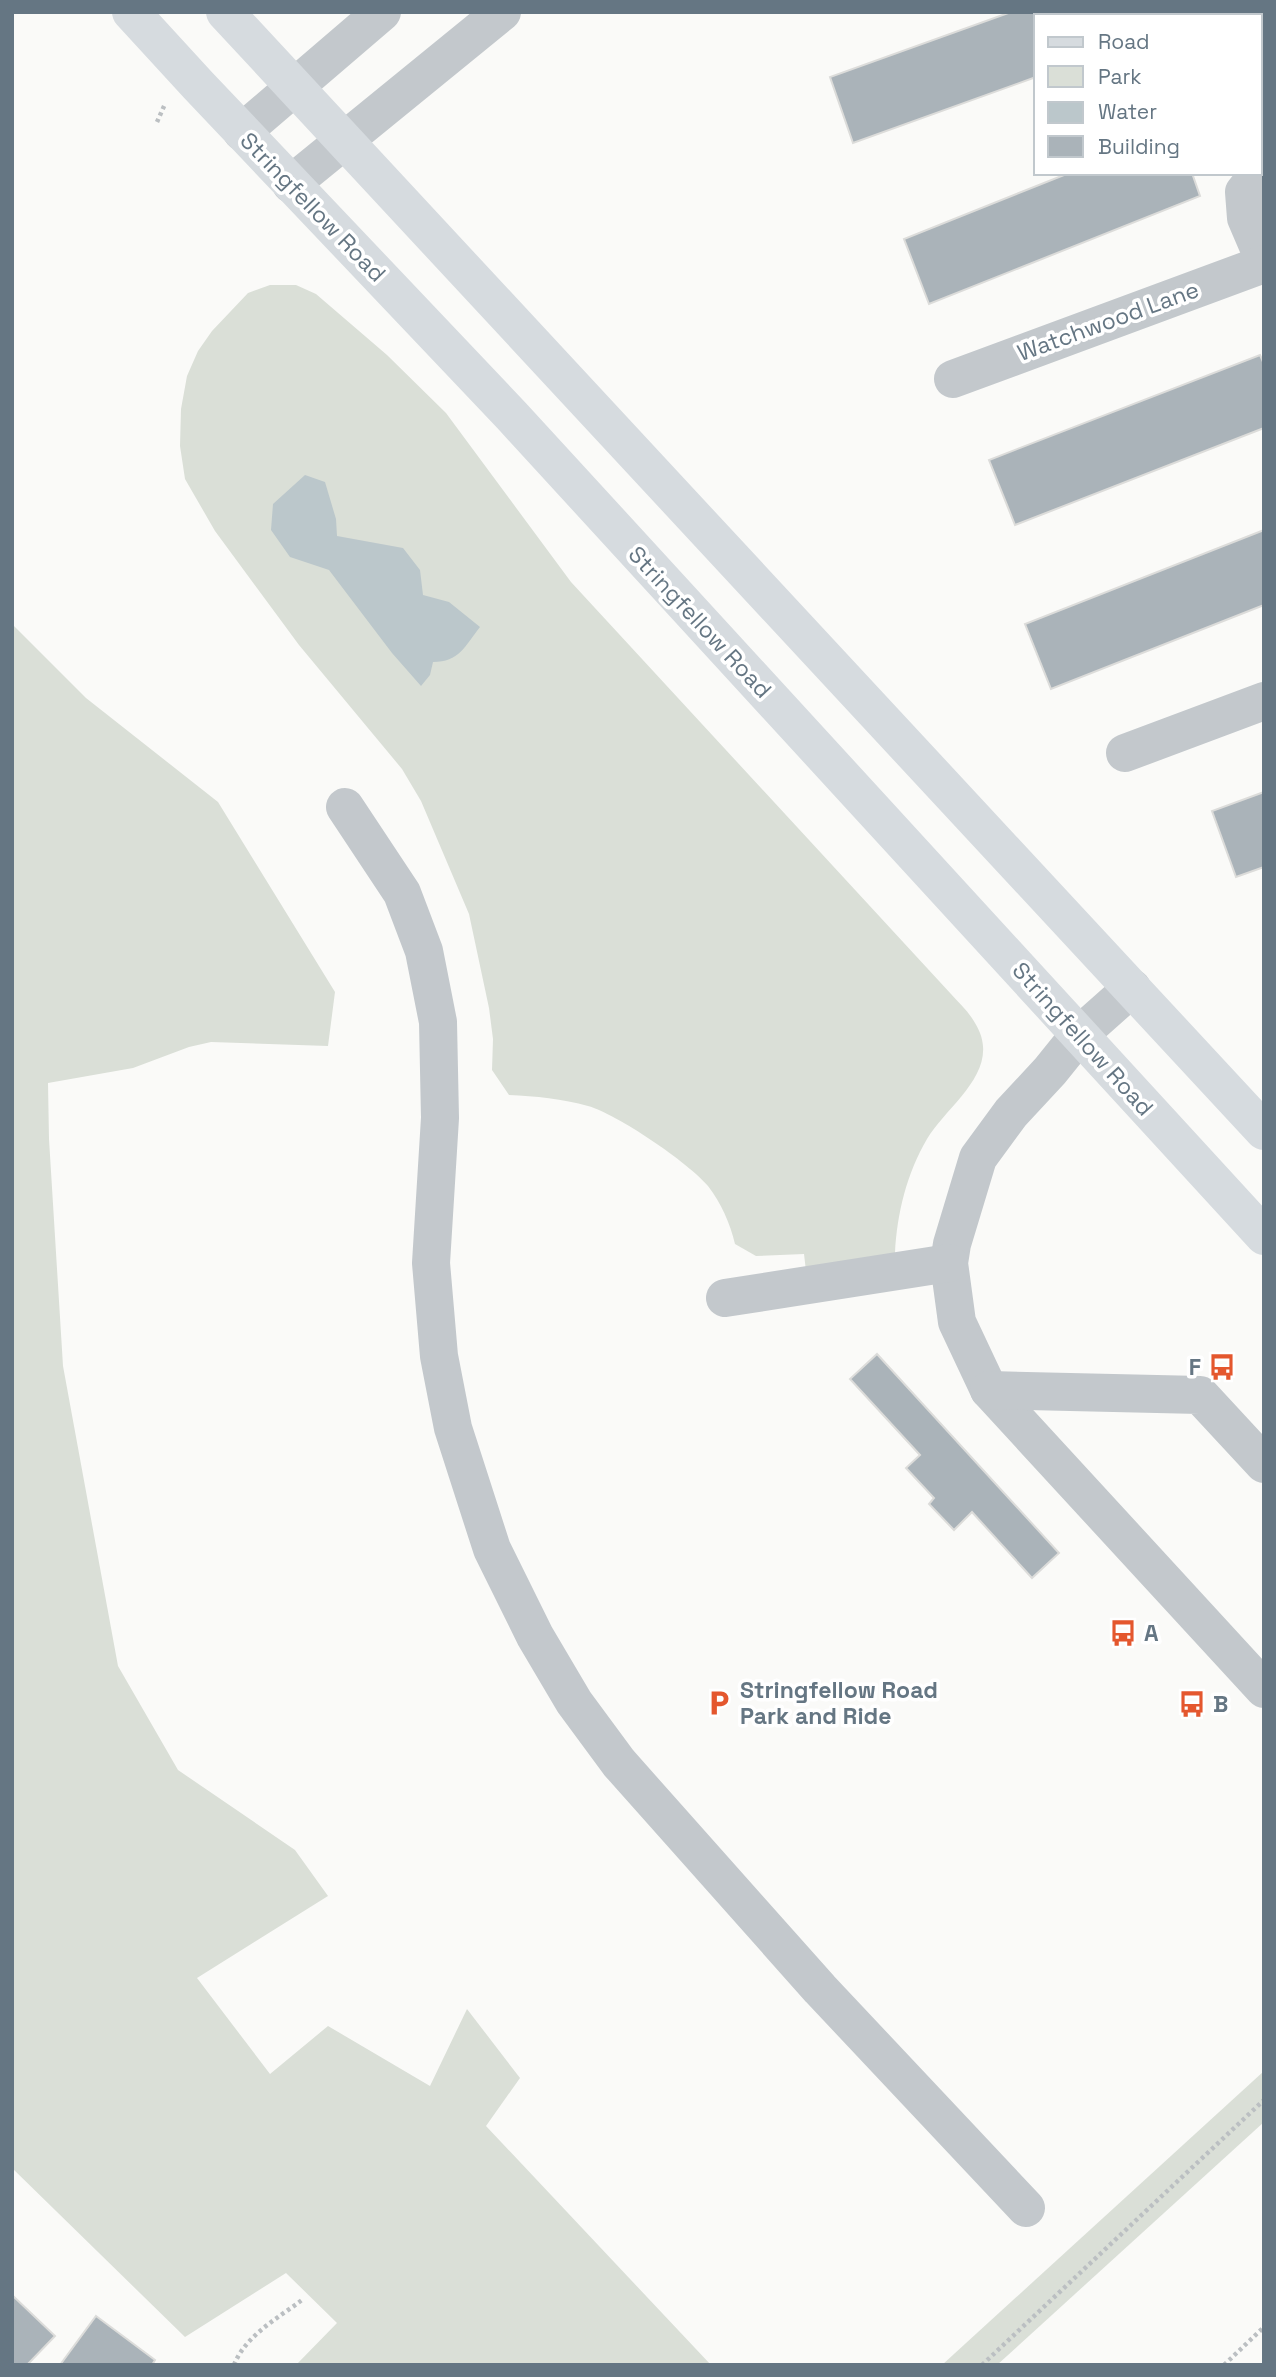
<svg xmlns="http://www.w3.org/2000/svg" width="1276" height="2377" viewBox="0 0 1276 2377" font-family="'Space Grotesk',sans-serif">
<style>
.green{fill:#dadfd7}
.water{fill:#bbc7cb}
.building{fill:#aab3b9;stroke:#dcdcda;stroke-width:2}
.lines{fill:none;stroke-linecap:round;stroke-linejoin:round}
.path{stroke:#bbbfc2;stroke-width:4.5;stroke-dasharray:3.5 3.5;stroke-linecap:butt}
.minor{stroke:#c3c8cc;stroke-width:38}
.major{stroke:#d6dbdf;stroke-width:38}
.labels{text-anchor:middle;stroke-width:7;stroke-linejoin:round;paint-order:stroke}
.street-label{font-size:23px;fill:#657683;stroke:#fff}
.poi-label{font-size:23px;font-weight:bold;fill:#657683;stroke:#fff;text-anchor:start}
</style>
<rect width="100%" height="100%" fill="#fafaf8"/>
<!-- green -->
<g class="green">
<path d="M270 285H296L316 294 387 355 446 413 571 582 951 994C959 1003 969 1012 975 1023 1004 1070 948 1104 927 1139 907 1173 897 1213 895 1253L806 1271 804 1254 756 1256 735 1244C730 1223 721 1203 708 1186 689 1163 617 1114 588 1106 563 1099 535 1096 509 1095L492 1070 493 1039 489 1008 469 914 421 801 402 769 299 645 215 531 185 479 180 446 181 409 187 376 198 351 212 331 248 293Z"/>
<polygon points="12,624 86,698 218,802 335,992 328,1046 211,1042 189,1047 133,1068 48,1083 49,1139 63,1366 118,1666 178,1770 295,1850 328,1896 197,1978 270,2074 328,2026 430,2086 467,2009 520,2078 486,2126 711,2365 296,2365 337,2323 286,2273 185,2337 12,2168"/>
<polygon points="1264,2071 1264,2122 997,2365 942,2365"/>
</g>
<!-- water -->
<path class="water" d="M305 475 325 482 336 519 337 536 403 548 420 570 423 595 449 602 480 627C465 646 459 662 433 662L430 675 421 686 392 653 329 570 290 557 271 530 273 504Z"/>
<!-- building -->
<g class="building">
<polygon points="1011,12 1114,12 1115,16 1036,16 1036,77 853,143 830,77"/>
<polygon points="1181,12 1258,12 1259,16 1182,16"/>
<polygon points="1260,20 1264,29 1264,97 1260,98"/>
<polygon points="1069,173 1192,173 1200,196 929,304 904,239"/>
<polygon points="1260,355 1264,364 1264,428 1015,525 989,460"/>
<polygon points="1264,530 1264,605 1051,689 1025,624"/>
<polygon points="1264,792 1264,867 1236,877 1212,811"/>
<polygon points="877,1354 1059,1553 1032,1578 972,1512 954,1530 929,1504 934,1498 906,1468 920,1455 850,1379"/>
<polygon points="12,2295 55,2336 27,2365 12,2365"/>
<polygon points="96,2316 155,2360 152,2365 60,2365"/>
</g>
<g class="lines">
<!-- path -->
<g class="path">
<polyline points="157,122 165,104"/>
<path d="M234 2365C245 2336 278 2318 302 2300"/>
<polyline points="982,2365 1264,2100"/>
<polyline points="1224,2365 1264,2327"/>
</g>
<!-- minor -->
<g class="minor">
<polyline points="242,132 382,12"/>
<polyline points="1259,173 1244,192 1246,218 1264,260"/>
<polyline points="291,184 502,12"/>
<polyline points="953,379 1264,264"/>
<polyline points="1125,753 1264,701"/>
<polyline points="345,807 402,893 424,951 438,1022 440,1118 431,1263 439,1356 453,1428 492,1549 535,1636 574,1702 619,1763 820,1989 1026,2208"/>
<polyline points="1132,988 1079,1035 1050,1071 1011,1113 978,1158 952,1244 949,1263 957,1322 989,1390 1264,1689"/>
<polyline points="725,1298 949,1263"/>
<polyline points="989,1390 1200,1395 1264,1464"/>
</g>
<!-- major -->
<g class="major">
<polyline points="131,12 198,85 512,416 1264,1236"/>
<polyline points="225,12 1264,1131"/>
</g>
</g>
<!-- icons -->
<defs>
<symbol id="bus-bare" viewBox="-9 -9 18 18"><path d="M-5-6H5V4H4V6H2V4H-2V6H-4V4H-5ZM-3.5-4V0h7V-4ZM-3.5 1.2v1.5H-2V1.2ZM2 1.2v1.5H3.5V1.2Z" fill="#e4572e" stroke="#fff" stroke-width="2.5" paint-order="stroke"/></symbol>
<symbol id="parking-bare" viewBox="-9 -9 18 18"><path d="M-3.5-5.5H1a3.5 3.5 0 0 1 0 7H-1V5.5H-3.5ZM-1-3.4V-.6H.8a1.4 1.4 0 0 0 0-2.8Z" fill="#e4572e" stroke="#fff" stroke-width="2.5" paint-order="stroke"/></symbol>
</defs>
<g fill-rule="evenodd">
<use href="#bus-bare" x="1203" y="1348" width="38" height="38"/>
<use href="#bus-bare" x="1104" y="1614" width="38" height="38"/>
<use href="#parking-bare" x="700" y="1684" width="38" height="38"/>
<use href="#bus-bare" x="1173" y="1685" width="38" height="38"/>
</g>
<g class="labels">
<!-- street labels -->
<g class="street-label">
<text transform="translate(313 207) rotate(46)" y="8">Stringfellow Road</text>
<text transform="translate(1108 321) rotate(-20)" y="8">Watchwood Lane</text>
<text transform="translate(700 622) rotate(47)" y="8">Stringfellow Road</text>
<text transform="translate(1083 1039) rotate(48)" y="8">Stringfellow Road</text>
</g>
<!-- poi labels -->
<g class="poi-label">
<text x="1201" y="1375" text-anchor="end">F</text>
<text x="1144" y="1641">A</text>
<text x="740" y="1698">Stringfellow Road<tspan x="740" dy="26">Park and Ride</tspan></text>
<text x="1213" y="1712">B</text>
</g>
</g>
<!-- border -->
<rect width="1276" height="2377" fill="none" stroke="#657683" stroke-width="28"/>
<!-- legend -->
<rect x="1034" y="14" width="228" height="161" fill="#ffffff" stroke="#c1c8cd" stroke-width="2"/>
<rect x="1048" y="37" width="35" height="10" fill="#d6dbdf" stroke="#c1c8cd" stroke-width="2"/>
<text x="1098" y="49" font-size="21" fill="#657683">Road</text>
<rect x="1048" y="66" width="35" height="21" fill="#dadfd7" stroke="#c1c8cd" stroke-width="2"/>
<text x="1098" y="84" font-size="21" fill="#657683">Park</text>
<rect x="1048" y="102" width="35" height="21" fill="#bbc7cb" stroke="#c1c8cd" stroke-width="2"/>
<text x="1098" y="119" font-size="21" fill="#657683">Water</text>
<rect x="1048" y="136" width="35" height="21" fill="#aab3b9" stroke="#c1c8cd" stroke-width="2"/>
<text x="1098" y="154" font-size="21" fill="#657683">Building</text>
</svg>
